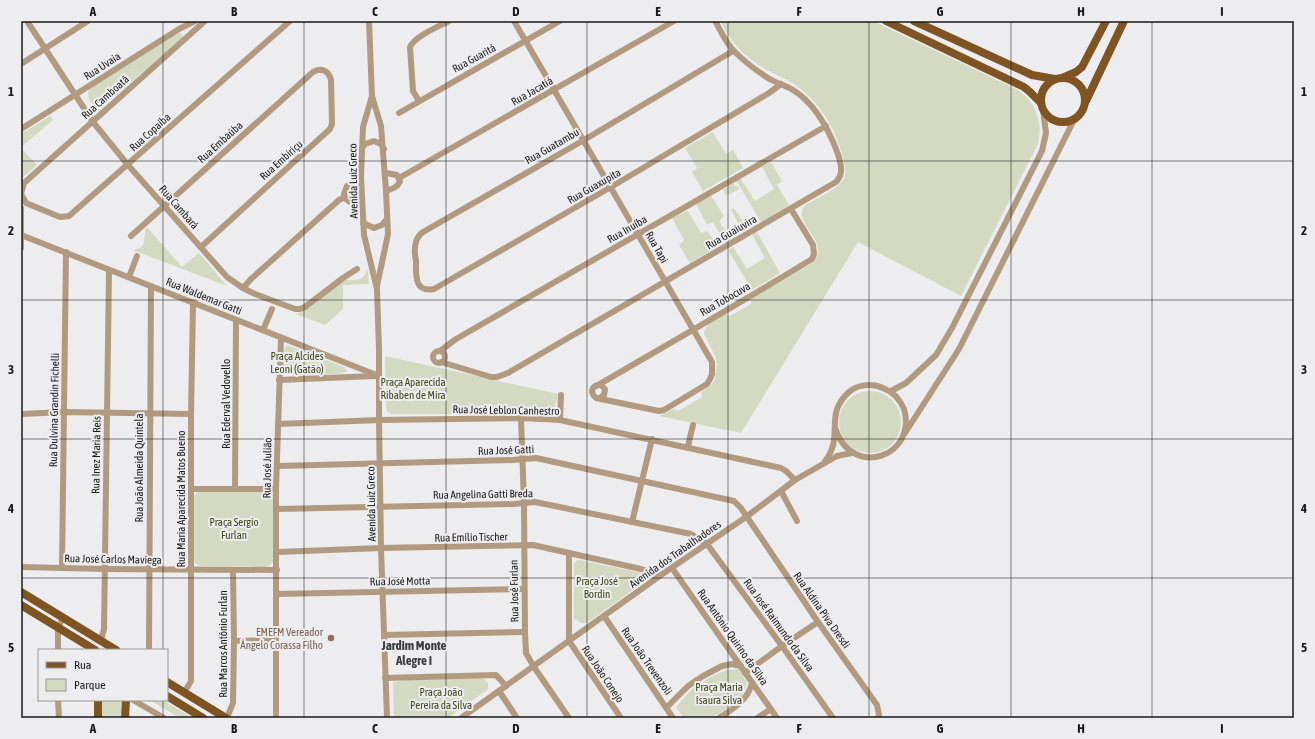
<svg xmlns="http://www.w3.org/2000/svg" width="1315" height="739" viewBox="0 0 1315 739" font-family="'Asap Condensed',sans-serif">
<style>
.green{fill:#d4d9c1}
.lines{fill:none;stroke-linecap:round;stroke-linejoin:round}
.minor{stroke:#b29a81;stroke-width:6}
.major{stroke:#7e5522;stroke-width:8}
.grid{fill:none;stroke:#1a1a1b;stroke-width:1;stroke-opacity:0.55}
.education-dot{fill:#8d6e63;stroke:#ededef;stroke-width:1.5}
.labels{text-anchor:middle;stroke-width:4;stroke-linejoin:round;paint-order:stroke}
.street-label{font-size:11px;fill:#1a1a1b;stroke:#ededef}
.park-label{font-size:11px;fill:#3e4615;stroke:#ededef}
.education-label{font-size:11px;fill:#785e54;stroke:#ededef;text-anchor:end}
.quarter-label{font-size:13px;font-weight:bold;fill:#3c3c3d;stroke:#ededef}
.neatline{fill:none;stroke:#1a1a1b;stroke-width:1.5}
.grid-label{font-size:13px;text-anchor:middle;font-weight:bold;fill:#1a1a1b}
</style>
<rect width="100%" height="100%" fill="#ededef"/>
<!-- green -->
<g class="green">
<path d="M721 21H873L1018 90C1037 103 1044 124 1037 146L961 296 858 242 741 433 659 416 674 409 678 411 702 397 701 392 711 385 714 381 717 365 716 358 704 334C704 324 717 319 725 314L730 316 751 304V299L811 264C835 243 790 224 805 205 814 200 835 190 841 183 849 175 844 163 842 154 834 124 815 95 787 80 773 73 760 68 748 57 736 47 727 35 721 21Z"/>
<path d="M178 33 182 34V38L103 106C92 108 86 100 89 89Z"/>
<polygon points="50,116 53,120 21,147 21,134"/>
<polygon points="713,132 726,154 733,150 743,168 703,191 692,172 697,168 685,148"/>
<polygon points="21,148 37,165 21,179"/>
<polygon points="771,162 782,181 777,185 789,205 761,222 736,180 740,178 755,201 774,189 762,167"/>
<polygon points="733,183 735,186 737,186 739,188 738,190 726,196 723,190"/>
<polygon points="711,196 724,216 719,221 729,236 733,234 735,237 725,243 713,222 707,225 696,204"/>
<polygon points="734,208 748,229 743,232 731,210"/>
<polygon points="688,211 701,233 707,231 718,246 690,263 679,245 684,240 672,218"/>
<path d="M147 227 182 267 199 253 227 286 133 250C150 248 141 236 147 227Z"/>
<polygon points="757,232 780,273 752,290 728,250 733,247 747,269 765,258 752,234"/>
<path d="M368 269 369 284 343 285V309L325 325 296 314 310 308 341 281C348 278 356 282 362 278 365 276 366 272 368 269Z"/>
<path d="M287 345 344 367 347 371C340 376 294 376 284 374 281 367 282 351 287 345Z"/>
<path d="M385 356 558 394C556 403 556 411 545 414H391L387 411 386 407Z"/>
<circle cx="870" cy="422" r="31"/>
<polygon points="269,490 274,494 273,562 270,565 265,567 201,566 196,564 194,560 194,496 199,491"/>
<polygon points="579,560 642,573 645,576 645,581 587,623 582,623 574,619 574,564 576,561"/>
<polygon points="739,669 747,683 740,701 711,718 684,718 676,707 691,690 709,678 726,670"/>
<polygon points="483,678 488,683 488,689 448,718 394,718 393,682 410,680"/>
<polygon points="102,700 122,700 121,718 102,718"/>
<polygon points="150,700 162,700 193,718 180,718"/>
</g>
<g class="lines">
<!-- minor -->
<g class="minor">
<polyline points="27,21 93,122 128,165 227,277 243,288 255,294 295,309 300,309 305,307 343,278 357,269"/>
<polyline points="205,21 24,183 21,194 26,203 60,217 69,216 290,21"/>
<polyline points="369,21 372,96 381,126 386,191 388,234 377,286"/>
<path d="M514 21 712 362V374L710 379 707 384 664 410 659 411 596 398C590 393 591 387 598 385 670 343 742 302 812 259L814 254 813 245 791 209"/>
<path d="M733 51 584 140 423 232C419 235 417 238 416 242 414 248 415 256 416 261 416 275 414 293 434 289L611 187 769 93 781 84"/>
<polyline points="21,64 88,21"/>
<polyline points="372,96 363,127 361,177 364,235 377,289 379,350 379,420 381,548 387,718"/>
<path d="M419 101 413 91 410 47C415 36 438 27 449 21"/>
<polyline points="399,113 560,21"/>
<polyline points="21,129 179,29 195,21"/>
<polyline points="362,148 365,144 374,141 381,144 384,149"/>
<path d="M386 173 397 175 400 181C398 187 392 189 386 191"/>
<path d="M361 177 347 186 344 194C346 204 354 203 362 202"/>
<polyline points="399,178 674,21"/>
<polyline points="363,223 374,228 382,225 387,219"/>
<polyline points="21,235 379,376"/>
<path d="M131 236 313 72C321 67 329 71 331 80L332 124 330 129 201 247"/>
<polyline points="21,248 21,208"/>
<polyline points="129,277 137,256"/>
<polyline points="243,288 251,279 339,200 345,197"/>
<polyline points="263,330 272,309"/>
<polyline points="440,351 456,339 826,126"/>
<circle cx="439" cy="357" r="6"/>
<path d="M441 362 491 377H497L508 373 836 182C844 173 841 165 838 154 829 130 816 104 793 90 785 85 776 83 768 78 757 71 744 61 735 52 726 44 721 31 715 21"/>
<polyline points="279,380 375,376"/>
<polyline points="598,385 601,385 605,389 604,395 600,398"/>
<polyline points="891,391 906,383 936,355 952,328 1042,151 1046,133 1043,110"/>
<polyline points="21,414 64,412 191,414"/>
<polyline points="521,418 524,503 525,632 526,653 534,667 569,718"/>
<polyline points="560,420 561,395"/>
<polyline points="278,424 379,420 521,418 560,420 781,468 786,471 795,480"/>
<polyline points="905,433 959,349 1074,120"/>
<polyline points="688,446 693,425"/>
<path d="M825 461C845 436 823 415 849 392 858 384 873 383 883 388 893 392 900 399 904 409 918 455 853 481 835 428"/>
<polyline points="277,466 513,460 536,458 734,501 741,508 818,622 877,705 879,715 878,718"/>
<polyline points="235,488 236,320"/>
<polyline points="192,489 276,489"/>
<polyline points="781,491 797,521"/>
<polyline points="277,509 514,504 535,502 691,534 707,544 782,646 833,718"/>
<polyline points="632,522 652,439"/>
<polyline points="277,552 381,548 533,545 641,569 661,575"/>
<polyline points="569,553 569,641 621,718"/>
<polyline points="21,567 104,569 277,570"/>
<polyline points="62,568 66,252"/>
<polyline points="672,568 777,718"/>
<polyline points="277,594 524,589"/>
<polyline points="604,616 673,718"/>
<polyline points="384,635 525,632"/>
<polyline points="101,640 104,629 109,270"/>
<polyline points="234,641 276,640"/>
<polyline points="58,650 58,628 63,618"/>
<polyline points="149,650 151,286"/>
<polyline points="745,673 782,646 818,622"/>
<polyline points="385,678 496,675 506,686"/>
<polyline points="499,691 517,718"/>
<polyline points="184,693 191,681 191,414 193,303"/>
<polyline points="58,700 59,718"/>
<polyline points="133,700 164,718"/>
<polyline points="667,707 688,686 703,676 722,666 732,664 741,666"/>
<polyline points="227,718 233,703 234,641 233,570"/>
<polyline points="276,718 276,489 281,338"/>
<polyline points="461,718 661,575 746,517 795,480 837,456 852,453"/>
<path d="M719 718C733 709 748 700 752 683"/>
<polyline points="757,718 771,709"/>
</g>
<!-- major -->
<g class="major">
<polyline points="886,21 1024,87 1030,92 1041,103"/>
<polyline points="914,21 1032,75 1055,79"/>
<circle cx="1063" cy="100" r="22"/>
<polyline points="1062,78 1076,72 1082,67 1106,21"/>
<polyline points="1086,101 1124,21"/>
<polyline points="21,592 116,650"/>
<polyline points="21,605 95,650"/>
<polyline points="167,682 226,718"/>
<polyline points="167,696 203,718"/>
<polyline points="98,718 98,700"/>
<polyline points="125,718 126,700"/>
</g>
</g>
<!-- grid -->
<path class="grid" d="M163 21V650M304 21V718M446 21V718M587 21V718M728 21V718M869 21V718M1011 21V718M1152 21V718M21 161H1294M21 300H1294M21 439H1294M21 578H1294M163 700V718"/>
<!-- markers -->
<circle class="education-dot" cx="331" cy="638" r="4"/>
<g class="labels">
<!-- street labels -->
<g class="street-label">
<text transform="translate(474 58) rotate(-29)" y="4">Rua Guaritá</text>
<text transform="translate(102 66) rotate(-33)" y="4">Rua Uvaia</text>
<text transform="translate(532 91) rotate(-30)" y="4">Rua Jacatiá</text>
<text transform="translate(105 97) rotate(-42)" y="4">Rua Camboatã</text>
<text transform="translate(150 132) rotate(-42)" y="4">Rua Copaíba</text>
<text transform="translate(220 142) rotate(-42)" y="4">Rua Embaúba</text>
<text transform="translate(552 146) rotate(-30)" y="4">Rua Guatambu</text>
<text transform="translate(281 160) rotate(-42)" y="4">Rua Embiriçu</text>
<text transform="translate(353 181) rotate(-91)" y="4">Avenida Luiz Greco</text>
<text transform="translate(594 186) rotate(-30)" y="4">Rua Guaxupita</text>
<text transform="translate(179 207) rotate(49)" y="4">Rua Cambará</text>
<text transform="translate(627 229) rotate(-30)" y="4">Rua Inuíba</text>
<text transform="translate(731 232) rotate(-30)" y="4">Rua Guaiuvira</text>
<text transform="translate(657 247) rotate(60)" y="4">Rua Tapi</text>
<text transform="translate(204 296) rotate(22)" y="4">Rua Waldemar Gatti</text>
<text transform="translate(725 299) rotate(-30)" y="4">Rua Tobocuva</text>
<text transform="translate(226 404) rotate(-90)" y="4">Rua Ederval Vedovello</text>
<text transform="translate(54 410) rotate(-89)" y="4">Rua Dulvina Grandin Fichelli</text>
<text transform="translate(506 410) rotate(1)" y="4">Rua José Leblon Canhestro</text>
<text transform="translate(506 450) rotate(-2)" y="4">Rua José Gatti</text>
<text transform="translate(96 455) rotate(-89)" y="4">Rua Inez Maria Reis</text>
<text transform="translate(139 468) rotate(-90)" y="4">Rua João Almeida Quintela</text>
<text transform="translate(267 468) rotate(-89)" y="4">Rua José Julião</text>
<text transform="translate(483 494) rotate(-1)" y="4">Rua Angelina Gatti Breda</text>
<text transform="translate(181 499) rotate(-90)" y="4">Rua Maria Aparecida Matos Bueno</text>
<text transform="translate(371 504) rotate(-91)" y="4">Avenida Luiz Greco</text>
<text transform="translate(471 537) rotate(-1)" y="4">Rua Emílio Tischer</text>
<text transform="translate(675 554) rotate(-35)" y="4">Avenida dos Trabalhadores</text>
<text transform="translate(113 559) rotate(1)" y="4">Rua José Carlos Maviega</text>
<text transform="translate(400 581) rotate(-1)" y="4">Rua José Motta</text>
<text transform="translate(514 591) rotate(-91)" y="4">Rua José Furlan</text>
<text transform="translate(822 610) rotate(55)" y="4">Rua Aldina Piva Dresdi</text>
<text transform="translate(779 625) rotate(54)" y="4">Rua José Raimundo da Silva</text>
<text transform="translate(733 637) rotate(55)" y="4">Rua Antônio Quirino da Silva</text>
<text transform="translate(223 644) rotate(-90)" y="4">Rua Marcos Antônio Furlan</text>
<text transform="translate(647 661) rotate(55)" y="4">Rua João Trevenzoli</text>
<text transform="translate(603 674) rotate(56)" y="4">Rua João Conejo</text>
</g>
<!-- park labels -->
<g class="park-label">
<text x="297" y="360">Praça Alcides<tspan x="297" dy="13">Leoni (Gatão)</tspan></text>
<text x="413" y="386">Praça Aparecida<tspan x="413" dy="13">Ribaben de Mira</tspan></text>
<text x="234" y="526">Praça Sergio<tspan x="234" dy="13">Furlan</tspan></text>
<text x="597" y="585">Praça José<tspan x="597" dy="13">Bordin</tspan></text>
<text x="719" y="691">Praça Maria<tspan x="719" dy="13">Isaura Silva</tspan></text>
<text x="441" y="696">Praça João<tspan x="441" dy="13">Pereira da Silva</tspan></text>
</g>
<!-- education labels -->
<g class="education-label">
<text x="323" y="636">EMEFM Vereador<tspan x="323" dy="13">Ângelo Corassa Filho</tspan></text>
</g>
<!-- quarter labels -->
<g class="quarter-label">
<text x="414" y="650">Jardim Monte<tspan x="414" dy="15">Alegre I</tspan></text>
</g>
</g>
<!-- border -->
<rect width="1315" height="739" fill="none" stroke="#ededef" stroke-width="44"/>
<!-- legend -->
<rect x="38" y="649" width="130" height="52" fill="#ededef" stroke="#99999a"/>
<rect x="46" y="662" width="20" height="6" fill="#7e5522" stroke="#99999a"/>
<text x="74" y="669" font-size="12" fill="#1a1a1b">Rua</text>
<rect x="46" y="679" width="20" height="12" fill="#d4d9c1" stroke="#99999a"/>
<text x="74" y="689" font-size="12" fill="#1a1a1b">Parque</text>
<rect x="22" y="22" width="1271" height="695" class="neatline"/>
<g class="grid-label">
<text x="93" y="16">A</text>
<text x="234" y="16">B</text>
<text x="375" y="16">C</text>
<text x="516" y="16">D</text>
<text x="658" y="16">E</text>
<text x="799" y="16">F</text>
<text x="940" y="16">G</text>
<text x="1081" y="16">H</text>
<text x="1222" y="16">I</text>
<text x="11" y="96">1</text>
<text x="1304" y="96">1</text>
<text x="11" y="235">2</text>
<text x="1304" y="235">2</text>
<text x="11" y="374">3</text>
<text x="1304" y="374">3</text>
<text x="11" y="513">4</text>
<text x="1304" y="513">4</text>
<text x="11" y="652">5</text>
<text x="1304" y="652">5</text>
<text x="93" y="733">A</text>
<text x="234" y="733">B</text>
<text x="375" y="733">C</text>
<text x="516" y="733">D</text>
<text x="658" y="733">E</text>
<text x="799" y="733">F</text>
<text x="940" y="733">G</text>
<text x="1081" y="733">H</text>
<text x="1222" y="733">I</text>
</g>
</svg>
